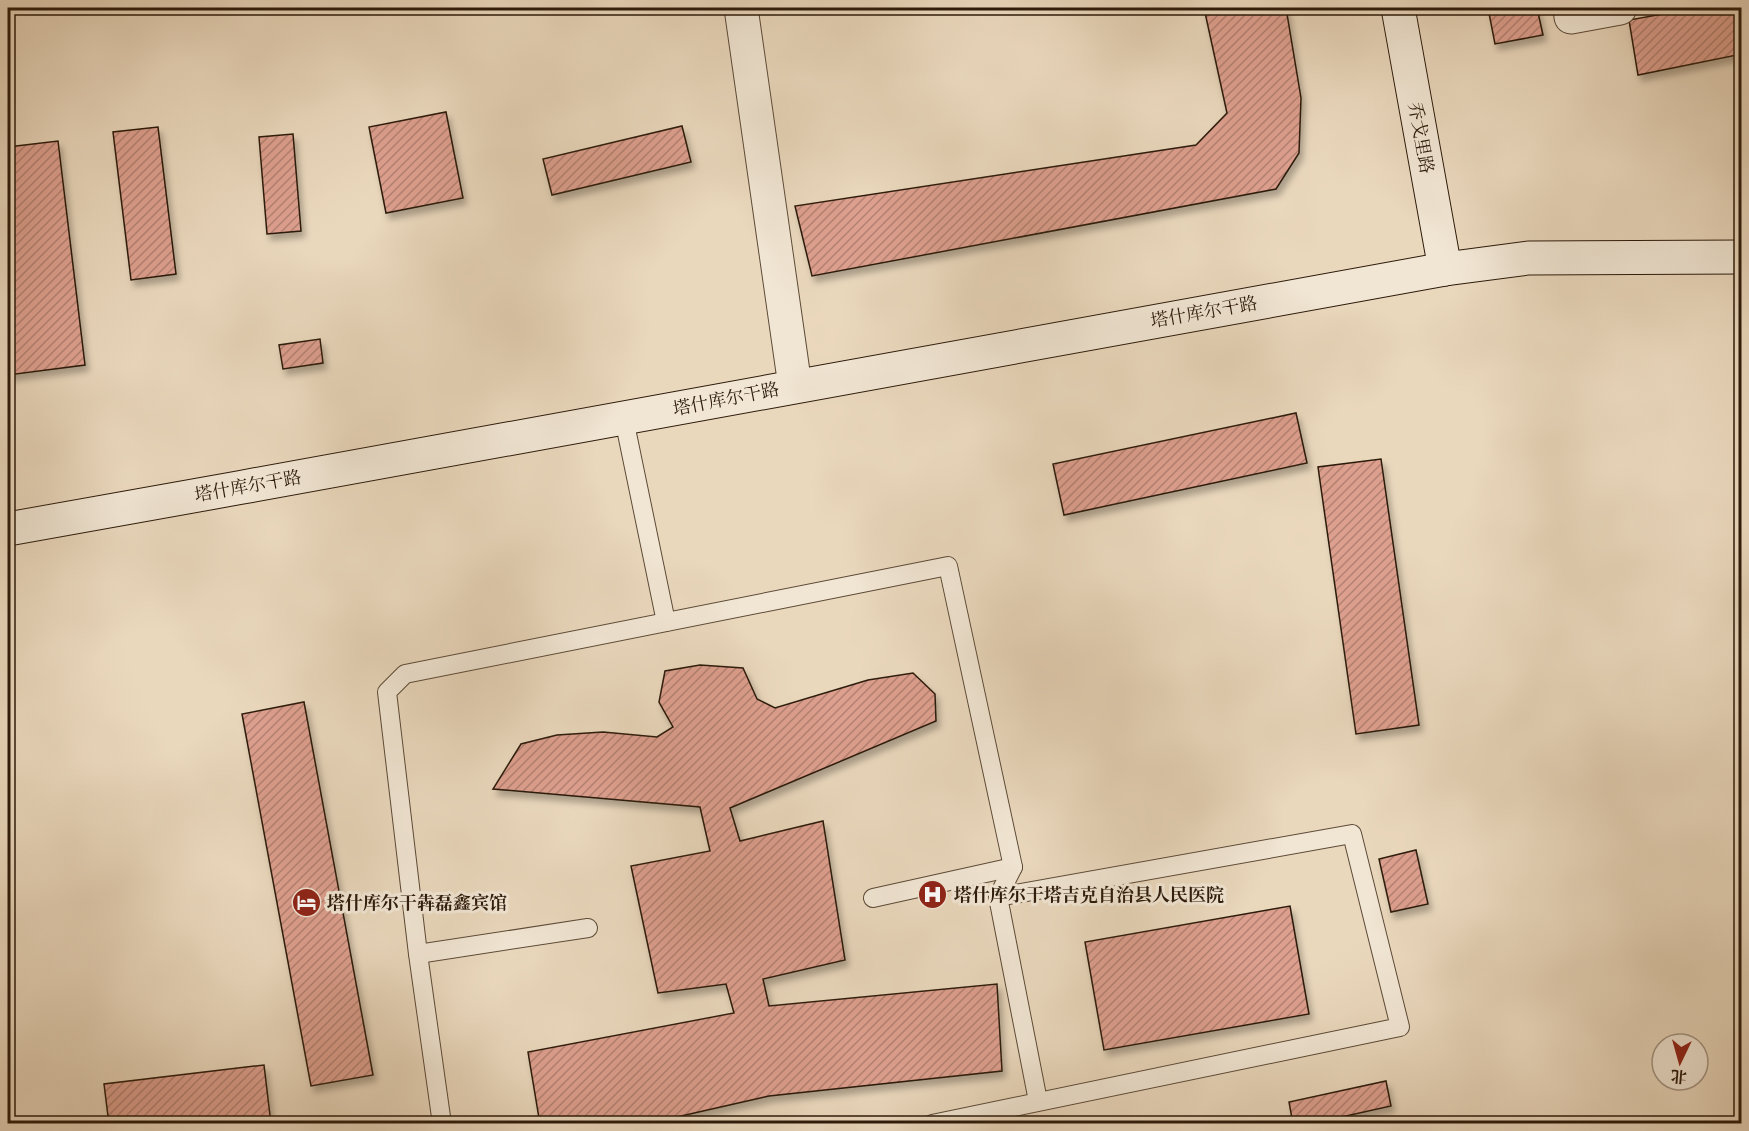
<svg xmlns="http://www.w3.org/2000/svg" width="1749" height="1131" viewBox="0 0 1749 1131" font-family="'IM FELL French Canon','Noto Serif SC',serif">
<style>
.building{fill:url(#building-hatch);stroke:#2c1a0a;stroke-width:1.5;filter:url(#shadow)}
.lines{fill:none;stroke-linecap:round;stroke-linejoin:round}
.lane-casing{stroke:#5c4a37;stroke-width:20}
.street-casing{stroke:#5c4a37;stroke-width:35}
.secondary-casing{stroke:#2c1a0a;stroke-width:35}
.lane{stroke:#f1e6d4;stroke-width:18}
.street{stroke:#f1e6d4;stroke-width:33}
.secondary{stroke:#f1e6d4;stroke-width:33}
.labels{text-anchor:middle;stroke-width:6;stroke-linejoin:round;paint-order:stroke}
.street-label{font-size:18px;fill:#2c1a0a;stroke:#f1e6d4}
.poi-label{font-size:18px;font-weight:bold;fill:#2c1a0a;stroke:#f1e6d4;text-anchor:start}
</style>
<defs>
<pattern id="building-hatch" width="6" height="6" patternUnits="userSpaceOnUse" patternTransform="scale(1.5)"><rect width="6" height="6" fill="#dd9f8e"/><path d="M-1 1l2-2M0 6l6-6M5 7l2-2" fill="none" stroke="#b38172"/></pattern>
<filter id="shadow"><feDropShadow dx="3.5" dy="6" stdDeviation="3" flood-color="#0004"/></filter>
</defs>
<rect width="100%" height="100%" fill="#ead8bd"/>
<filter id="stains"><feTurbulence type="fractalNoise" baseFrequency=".00333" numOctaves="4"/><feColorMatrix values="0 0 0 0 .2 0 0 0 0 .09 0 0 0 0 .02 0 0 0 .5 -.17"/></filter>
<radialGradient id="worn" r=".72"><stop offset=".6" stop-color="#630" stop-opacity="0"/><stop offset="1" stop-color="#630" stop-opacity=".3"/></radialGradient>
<!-- building -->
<g class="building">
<polygon points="1204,8 1286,8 1301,98 1299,153 1276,189 812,276 795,206 1196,145 1227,113"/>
<polygon points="1488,8 1537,8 1543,35 1495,44"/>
<polygon points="1696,8 1742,8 1742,54 1638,75 1629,20"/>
<polygon points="446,112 463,198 386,213 369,127"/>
<polygon points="682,126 691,162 552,195 543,159"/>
<polygon points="158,127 176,274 131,280 113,132"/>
<polygon points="293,134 301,231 267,234 259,137"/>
<polygon points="58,141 85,365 8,375 8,147"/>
<polygon points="320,339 323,363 283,369 279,345"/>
<polygon points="1296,413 1307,463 1064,515 1053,464"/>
<polygon points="1381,459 1419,725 1356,734 1318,467"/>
<polygon points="700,665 743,668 757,699 775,708 868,680 913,673 935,694 936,721 730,808 740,841 823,821 845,960 763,979 769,1006 997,984 1002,1071 769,1096 646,1124 540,1124 528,1052 734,1013 726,984 658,993 631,866 710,851 700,807 493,789 521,744 557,735 603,732 657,737 673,727 659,702 665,671"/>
<polygon points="304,702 373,1075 311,1086 242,714"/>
<polygon points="1416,850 1428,904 1391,912 1379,859"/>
<polygon points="1290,906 1309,1014 1104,1050 1085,942"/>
<polygon points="264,1065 271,1124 109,1124 104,1084"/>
<polygon points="1386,1081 1391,1106 1310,1124 1293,1124 1289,1102"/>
</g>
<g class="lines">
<defs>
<g id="lane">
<polyline points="624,419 666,622"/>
<polyline points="873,898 1013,867"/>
<polyline points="418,954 588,928"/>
<polyline points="442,1124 418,954 387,692 405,674 948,566 1013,867 998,897 1038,1101"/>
<polyline points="932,1124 1400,1027 1352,834 998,897"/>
</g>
<g id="street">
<polyline points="741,8 795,386"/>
<polyline points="1570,8 1571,17 1620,8"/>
</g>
<g id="secondary">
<polyline points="1398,8 1445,269"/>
<path d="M8 529C487 444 965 355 1445 269L1528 258 1742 257"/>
</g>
</defs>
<!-- lane casing -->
<use href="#lane" class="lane-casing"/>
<!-- street casing -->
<use href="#street" class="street-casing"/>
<!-- secondary casing -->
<use href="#secondary" class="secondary-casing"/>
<!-- lane -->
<use href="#lane" class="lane"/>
<!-- street -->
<use href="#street" class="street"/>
<!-- secondary -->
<use href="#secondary" class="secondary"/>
</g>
<!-- icons -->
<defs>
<symbol id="hospital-disc" viewBox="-11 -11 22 22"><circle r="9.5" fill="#8f2418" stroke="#f1e6d4"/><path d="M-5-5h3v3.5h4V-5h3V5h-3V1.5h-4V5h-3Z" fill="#fff"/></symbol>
<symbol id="hotel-disc" viewBox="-11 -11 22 22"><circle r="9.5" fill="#8f2418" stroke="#f1e6d4"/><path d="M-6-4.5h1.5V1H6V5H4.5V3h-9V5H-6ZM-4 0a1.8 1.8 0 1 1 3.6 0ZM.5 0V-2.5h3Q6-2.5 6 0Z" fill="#fff"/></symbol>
</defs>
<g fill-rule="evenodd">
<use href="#hospital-disc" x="916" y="878" width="33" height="33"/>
<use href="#hotel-disc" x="290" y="886" width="33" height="33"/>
</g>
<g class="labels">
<!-- street labels -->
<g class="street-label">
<text transform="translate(1421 138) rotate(80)" y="6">乔戈里路</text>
<text transform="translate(1204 312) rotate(-10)" y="6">塔什库尔干路</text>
<text transform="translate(726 399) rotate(-11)" y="6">塔什库尔干路</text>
<text transform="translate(248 486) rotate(-10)" y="6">塔什库尔干路</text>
</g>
<!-- poi labels -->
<g class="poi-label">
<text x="954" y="901">塔什库尔干塔吉克自治县人民医院</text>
<text x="327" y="909">塔什库尔干犇磊鑫宾馆</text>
</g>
</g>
<!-- margin -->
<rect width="1749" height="1131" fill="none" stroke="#ead8bd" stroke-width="30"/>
<rect x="9" y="9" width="1731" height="1113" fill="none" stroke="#2c1a0a" stroke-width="3"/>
<rect x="15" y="15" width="1719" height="1101" fill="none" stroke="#2c1a0a" stroke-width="1.5"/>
<!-- north arrow -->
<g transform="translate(1680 1062) rotate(185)"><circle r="28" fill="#f1e6d4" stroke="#a29483" stroke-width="1.5"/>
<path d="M0-4.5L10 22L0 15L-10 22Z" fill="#8f2418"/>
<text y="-9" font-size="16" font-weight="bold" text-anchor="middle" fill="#2c1a0a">北</text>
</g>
<rect width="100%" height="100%" filter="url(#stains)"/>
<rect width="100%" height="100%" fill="url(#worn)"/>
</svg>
